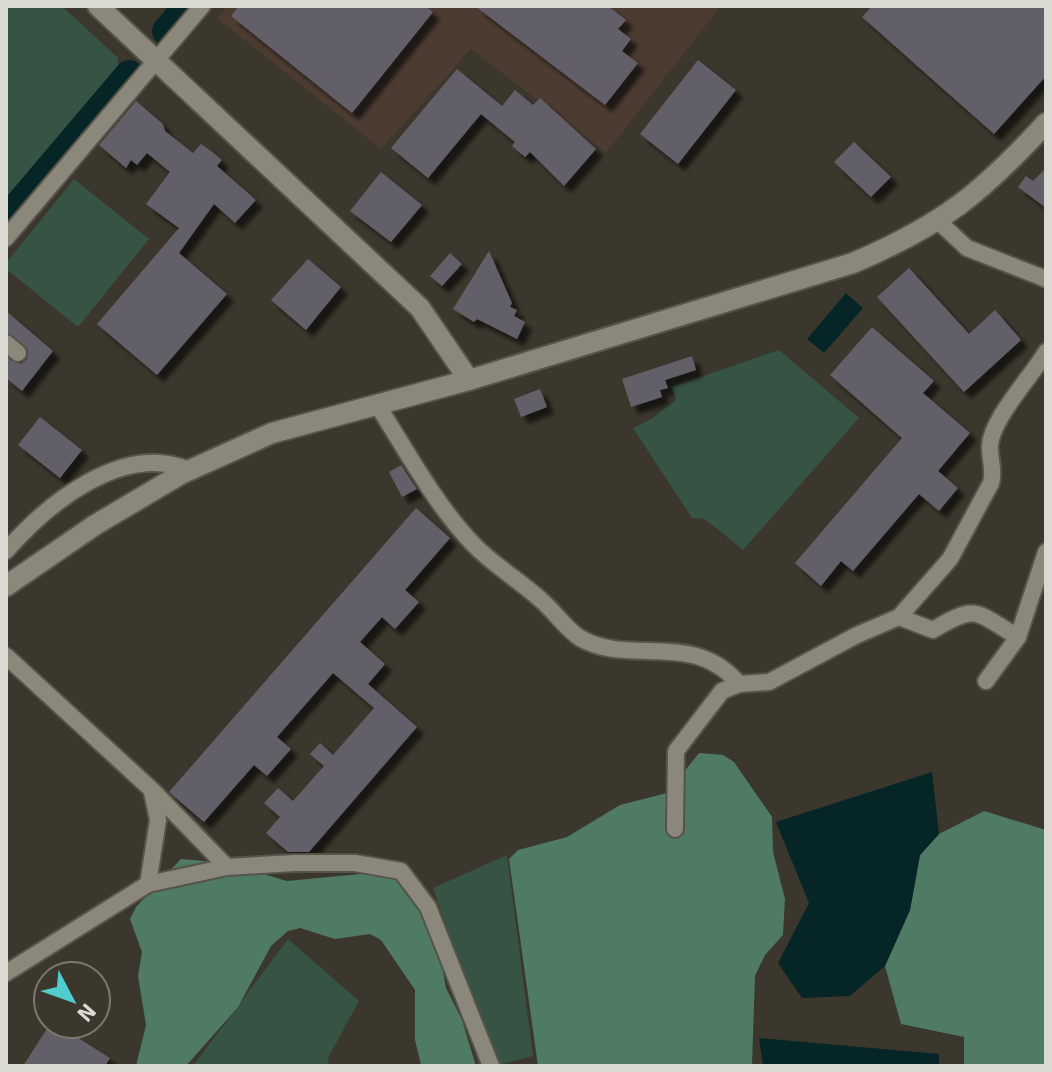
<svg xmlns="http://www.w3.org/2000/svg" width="1052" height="1072" viewBox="0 0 1052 1072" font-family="Signika,sans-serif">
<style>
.education{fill:#4c3b31}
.green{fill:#365344}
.forest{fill:#4f7a64}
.water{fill:#062526}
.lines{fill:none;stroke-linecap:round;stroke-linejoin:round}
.river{stroke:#062526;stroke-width:28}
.building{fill:#635e69;filter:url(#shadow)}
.minor-casing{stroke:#565349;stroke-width:20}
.tertiary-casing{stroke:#565349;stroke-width:24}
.minor{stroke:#8b877a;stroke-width:16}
.tertiary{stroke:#8b877a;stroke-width:20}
</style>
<defs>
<filter id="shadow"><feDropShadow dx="7" dy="7" stdDeviation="2" flood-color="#0009"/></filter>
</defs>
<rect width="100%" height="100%" fill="#3b372c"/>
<!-- education -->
<polygon class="education" points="227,6 721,6 606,153 471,49 381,149 217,18"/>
<!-- green -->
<g class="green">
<polygon points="6,6 62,6 118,58 118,72 12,202 6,197"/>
<polygon points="74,179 149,239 78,327 6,269 6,263"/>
<polygon points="779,350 859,418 743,550 705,519 692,518 633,428 653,418 676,400 671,387"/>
<polygon points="507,855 533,1056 495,1066 433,888"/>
<polygon points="288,939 359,1001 328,1058 329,1066 193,1066"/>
</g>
<!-- forest -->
<g class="forest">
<polygon points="699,753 723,755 734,762 772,817 773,852 785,899 783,935 765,955 755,976 752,1065 538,1066 509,859 518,850 567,837 620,805 667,793"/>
<polygon points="984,811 1046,830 1046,1066 964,1066 964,1037 901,1024 885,966 910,910 920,855 939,834"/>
<polygon points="181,859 226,863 287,881 392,871 413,884 437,939 446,988 462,1020 476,1066 421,1065 415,1040 415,990 381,940 370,934 335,939 300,928 288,931 271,946 238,1007 186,1066 136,1066 146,1025 138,976 142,952 130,919 136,907"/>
</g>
<!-- water -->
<g class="water">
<polygon points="846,293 863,308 824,353 807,339"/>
<polygon points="932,772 939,834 920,855 910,910 885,966 850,996 802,998 778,963 809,903 776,822"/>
<polygon points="759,1038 939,1054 939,1066 763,1066"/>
</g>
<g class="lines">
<!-- river -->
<g class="river">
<polyline points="166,31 187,6"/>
<polyline points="6,219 129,74"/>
</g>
</g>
<!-- building -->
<g class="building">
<polygon points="239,6 425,6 433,12 352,113 231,16"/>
<polygon points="475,6 608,6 626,20 618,29 631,39 622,51 638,63 605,105"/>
<polygon points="872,6 1041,6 1046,10 1046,76 994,134 862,17"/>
<polygon points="698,60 736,90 678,164 640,134"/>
<polygon points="457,69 502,106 515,90 533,105 540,98 596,149 564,186 530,152 525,157 512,146 515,142 481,114 428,178 391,148"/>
<polygon points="136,101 163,124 165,131 193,153 201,144 211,151 222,160 217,166 256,200 235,223 214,204 179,253 227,294 157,375 97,324 179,228 146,204 170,172 147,153 137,165 131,160 126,168 99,145"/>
<polygon points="854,142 891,177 871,197 834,162"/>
<polygon points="1046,168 1046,208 1018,187 1026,176 1033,181"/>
<polygon points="381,172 422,205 391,242 350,211"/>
<polygon points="489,251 512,303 510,307 517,310 514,316 525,322 517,339 477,319 474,322 453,309"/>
<polygon points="450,253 462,264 442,286 430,276"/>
<polygon points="308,259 341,287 306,330 271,300"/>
<polygon points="909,268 969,334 995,310 1021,340 964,392 877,297"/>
<polygon points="6,311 53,351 22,391 6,378 6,357 21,364 27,359 28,350 6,332"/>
<polygon points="872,327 934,381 923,393 970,433 938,471 958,488 939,511 919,494 853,571 841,561 821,586 795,563 902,438 830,375"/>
<polygon points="692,356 696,370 665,380 668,388 660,390 662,397 631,407 622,379"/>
<polygon points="540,389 547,407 521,417 514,399"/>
<polygon points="40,417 82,450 60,478 18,445"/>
<polygon points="401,465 417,489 402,497 389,472"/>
<polygon points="416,508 450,538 405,590 419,602 395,629 382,617 360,642 385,664 368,684 417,727 309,852 288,852 266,833 280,817 264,803 278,788 293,801 324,766 310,754 320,743 333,755 374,708 333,673 277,737 291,749 267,776 254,765 204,822 169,792"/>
<polygon points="50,1024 56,1024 110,1058 105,1066 23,1066"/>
</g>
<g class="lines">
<defs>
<g id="minor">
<polyline points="939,222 967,248 1046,279"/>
<polyline points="6,238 202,6"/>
<polyline points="6,343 18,353"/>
<path d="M378 406C408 453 436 506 475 546 495 566 520 581 541 600 554 611 566 629 580 638 630 667 693 629 739 684"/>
<path d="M6 551C48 503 123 442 189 470"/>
<path d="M899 617 933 630C978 603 975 612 1018 637"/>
<polyline points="6,656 152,790 227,867"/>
<polyline points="986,681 1018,637 1046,552"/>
<path d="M675 829 676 751 722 691 739 684 769 682 857 635 899 617 950 559 991 483C995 469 989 459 990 445 992 418 1032 376 1046 352"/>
<polyline points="148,884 158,820 152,792"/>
<polyline points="6,973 148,884 227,867 294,863 355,863 401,871 428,907 491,1066"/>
</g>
<g id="tertiary">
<polyline points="98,6 420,308 469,380"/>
<path d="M6 586 95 525 181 474 272 433 469 380 853 263C942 225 981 194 1046 123"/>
</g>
</defs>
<!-- minor casing -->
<use href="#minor" class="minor-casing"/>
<!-- tertiary casing -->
<use href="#tertiary" class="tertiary-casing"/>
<!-- minor -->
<use href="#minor" class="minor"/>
<!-- tertiary -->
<use href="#tertiary" class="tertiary"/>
</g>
<!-- border -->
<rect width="1052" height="1072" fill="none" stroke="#dad9d2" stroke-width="16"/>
<!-- north arrow -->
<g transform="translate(72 1000) rotate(131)"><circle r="38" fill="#3b372c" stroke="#7b786e" stroke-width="2"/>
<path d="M0-6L14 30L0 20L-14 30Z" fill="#52cdcd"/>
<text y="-12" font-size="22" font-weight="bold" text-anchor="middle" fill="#dad9d2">N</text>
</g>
</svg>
